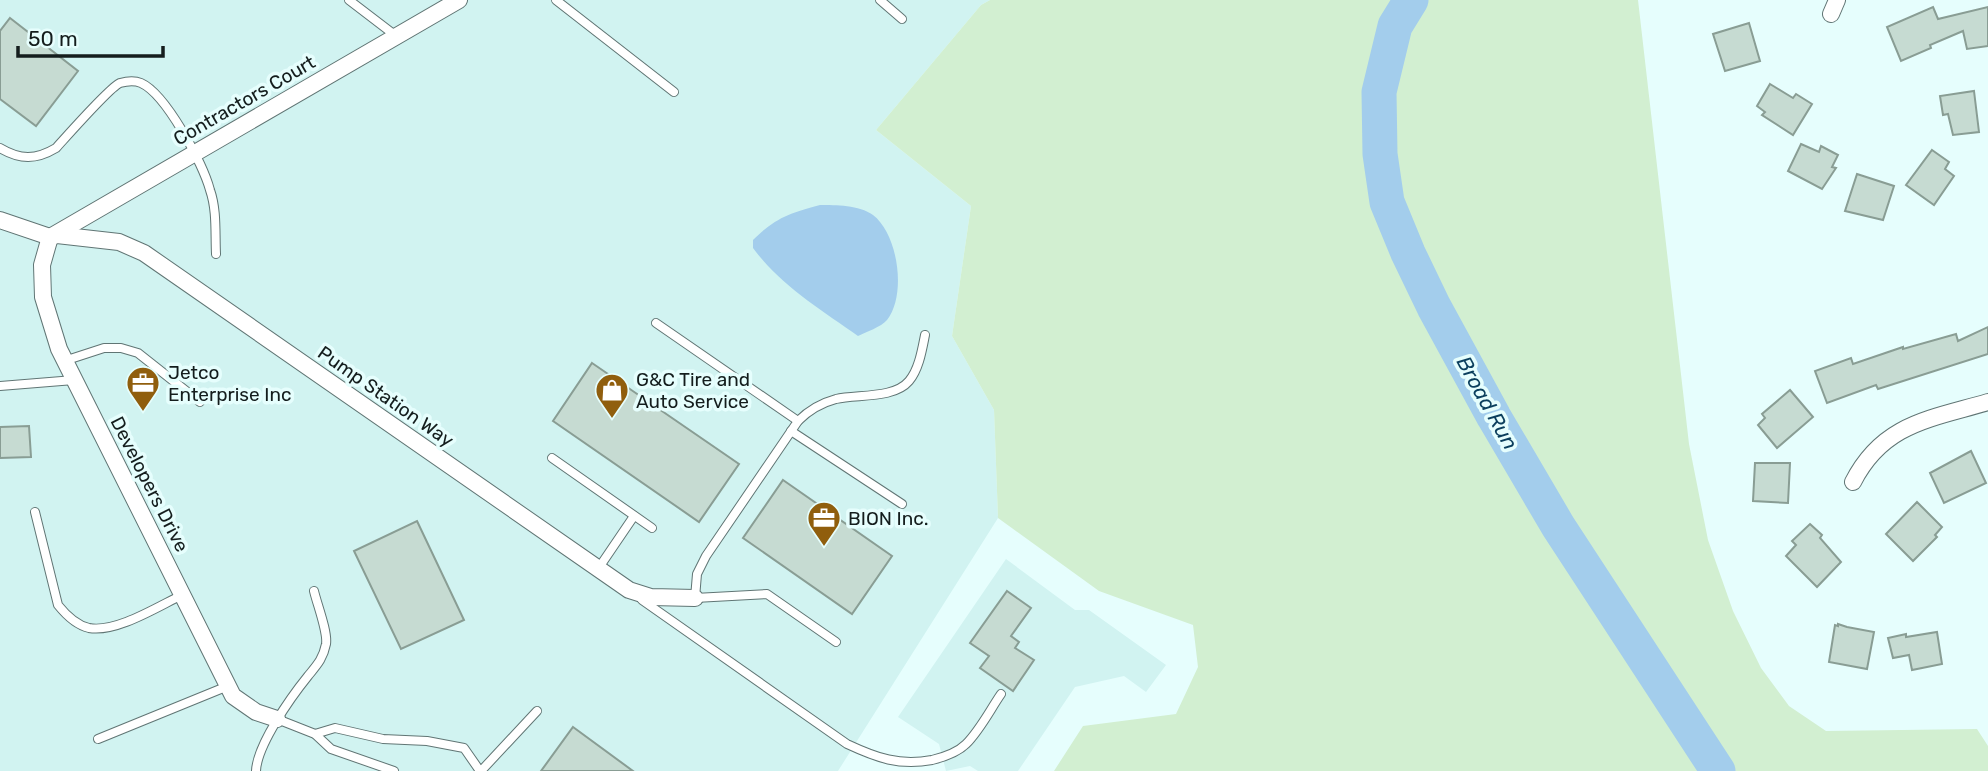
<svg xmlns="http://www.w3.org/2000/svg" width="1988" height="771" viewBox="0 0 1988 771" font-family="Rubik,sans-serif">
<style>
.built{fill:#d1f3f1}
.green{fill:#d2efd1}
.water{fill:#a3cdec}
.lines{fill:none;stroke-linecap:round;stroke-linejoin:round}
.river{stroke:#a3cdec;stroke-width:35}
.building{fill:#c6dbd2;stroke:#899d94;stroke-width:2}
.lane-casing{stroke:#607574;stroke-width:10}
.street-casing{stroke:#607574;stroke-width:18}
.lane{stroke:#fff;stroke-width:8}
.street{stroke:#fff;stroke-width:16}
.labels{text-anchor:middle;stroke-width:7;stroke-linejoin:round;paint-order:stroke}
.street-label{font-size:19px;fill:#141d1d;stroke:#e6fefd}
.poi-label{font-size:19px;fill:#141d1d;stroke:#e6fefd;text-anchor:start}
.water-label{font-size:21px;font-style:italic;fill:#0b3f5d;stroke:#e6fefd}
</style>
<rect width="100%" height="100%" fill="#e6fefd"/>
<!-- built -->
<g class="built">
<polygon points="0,0 990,0 981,5 876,130 971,206 952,336 994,410 998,518 838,771 0,771"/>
<polygon points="1006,559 1075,610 1089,610 1166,665 1146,692 1124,676 1075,687 1018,771 978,771 970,766 946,771 939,744 898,717"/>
</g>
<!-- green -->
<polygon class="green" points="990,0 1638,0 1689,444 1708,540 1733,611 1761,668 1789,706 1826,731 1977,729 1988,746 1988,771 1054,771 1083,726 1176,714 1198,667 1193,625 1099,591 998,518 994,410 952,336 971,206 876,130 981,5"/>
<!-- water -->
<path class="water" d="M820 205C836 205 859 205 873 215 898 234 907 295 887 320 881 327 866 332 858 336 821 310 780 285 753 248V240C775 218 790 213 820 205Z"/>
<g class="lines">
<!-- river -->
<polyline class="river" points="1411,0 1395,26 1379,92 1380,154 1387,202 1408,253 1434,307 1494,417 1558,526 1718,771"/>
</g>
<!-- building -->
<g class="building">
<polygon points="1933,7 1938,19 1988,7 1988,46 1967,49 1963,31 1930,45 1931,48 1901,61 1887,27"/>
<polygon points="10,18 78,71 36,126 0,99 0,31"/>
<polygon points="1749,23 1760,61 1725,71 1713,34"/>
<polygon points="1770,84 1793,98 1796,94 1812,104 1793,135 1762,115 1765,112 1757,106"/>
<polygon points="1974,91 1979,132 1953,135 1948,114 1943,115 1940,96"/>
<polygon points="1801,144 1819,152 1821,146 1838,155 1832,167 1836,168 1822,189 1788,171"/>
<polygon points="1932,150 1949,162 1945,169 1954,176 1934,205 1906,185"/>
<polygon points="1857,174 1894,186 1883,220 1845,211"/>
<polygon points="1988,327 1988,354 1878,389 1876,385 1827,403 1815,371 1851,358 1853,364 1903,347 1903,349 1956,334 1958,341"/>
<polygon points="592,363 739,464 699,522 553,421"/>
<polygon points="1790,390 1813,417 1777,448 1758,425 1765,418 1762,414"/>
<polygon points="29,426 31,457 0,458 0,427"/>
<polygon points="1971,451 1986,483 1944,503 1930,473"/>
<polygon points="1755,463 1790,463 1788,503 1753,501"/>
<polygon points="783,480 892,556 852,614 743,538"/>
<polygon points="1917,502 1942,527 1935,535 1937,537 1913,561 1886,534"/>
<polygon points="417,521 464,620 401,649 354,551"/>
<polygon points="1810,524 1822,535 1820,538 1841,562 1817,587 1786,556 1796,545 1792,541"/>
<polygon points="1007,591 1031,608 1011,636 1019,642 1015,648 1034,660 1013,691 980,668 989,656 970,643"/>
<polygon points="1838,624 1847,627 1874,632 1867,669 1829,662 1835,625 1838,626"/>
<polygon points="1937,632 1942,664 1912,670 1909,655 1893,658 1888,638 1906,634 1906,637"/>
<polygon points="573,727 633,771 541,771"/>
</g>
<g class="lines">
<defs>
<g id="lane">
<polyline points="349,0 396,36"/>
<polyline points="556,0 674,92"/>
<polyline points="880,0 902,19"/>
<path d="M0 148C20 160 36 160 56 148 67 136 110 87 120 83 127 81 134 80 141 83 166 94 203 164 210 190 217 210 215 233 216 254"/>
<polyline points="656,323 798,421 706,556 697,574 695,598 767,594 836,642"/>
<polyline points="64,361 104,348 121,348 138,353 200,402"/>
<polyline points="0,386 74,380"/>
<path d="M798 421C809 410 821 403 836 399 857 394 894 399 909 381 919 369 922 350 925 335"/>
<polyline points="791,431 902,504"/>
<polyline points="552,458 652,528"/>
<path d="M35 512 58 605C66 615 76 625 89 628 116 633 157 607 182 595"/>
<polyline points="598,569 634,516"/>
<path d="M642 600 847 744C877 758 899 766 932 760 944 757 957 753 966 744 980 730 990 710 1001 694"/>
<polyline points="277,719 315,734 331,749 394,771"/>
<polyline points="315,734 335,728 383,739 427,741 464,748 480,771"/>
<polyline points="98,739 228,686"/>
<path d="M256 771C257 745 291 697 308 676 317 665 323 659 326 644 328 632 317 604 314 591"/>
<polyline points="481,771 537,711"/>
</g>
<g id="street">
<polyline points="1831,14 1837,0"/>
<polyline points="0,220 50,237 57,235 119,242 144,253 629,590 651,597 695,598"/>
<polyline points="52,236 459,0"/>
<polyline points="50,237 42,265 43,297 59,349 233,696 256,712 277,719"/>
<path d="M1853 482C1883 423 1931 419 1988 402"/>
</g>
</defs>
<!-- lane casing -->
<use href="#lane" class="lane-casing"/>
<!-- street casing -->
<use href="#street" class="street-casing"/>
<!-- lane -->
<use href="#lane" class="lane"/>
<!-- street -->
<use href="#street" class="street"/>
</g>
<!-- icons -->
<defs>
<symbol id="office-pin" viewBox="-11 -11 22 30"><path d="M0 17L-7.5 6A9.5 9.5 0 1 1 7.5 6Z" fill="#905e0d" stroke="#e6fefd"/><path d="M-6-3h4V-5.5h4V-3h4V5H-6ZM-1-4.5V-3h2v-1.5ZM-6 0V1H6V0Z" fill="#fff"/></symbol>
<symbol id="shop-pin" viewBox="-11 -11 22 30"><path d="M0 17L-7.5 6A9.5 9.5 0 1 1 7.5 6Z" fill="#905e0d" stroke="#e6fefd"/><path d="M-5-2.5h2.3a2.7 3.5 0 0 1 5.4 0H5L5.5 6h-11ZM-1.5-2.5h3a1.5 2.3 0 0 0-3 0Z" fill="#fff"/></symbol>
</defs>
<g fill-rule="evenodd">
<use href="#office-pin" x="124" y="364" width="38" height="52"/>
<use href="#shop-pin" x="593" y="371" width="38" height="52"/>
<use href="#office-pin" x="805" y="499" width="38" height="52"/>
</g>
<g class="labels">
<!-- street labels -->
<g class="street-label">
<text transform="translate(244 100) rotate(-30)" y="7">Contractors Court</text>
<text transform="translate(386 396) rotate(35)" y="7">Pump Station Way</text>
<text transform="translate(150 484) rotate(63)" y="7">Developers Drive</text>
</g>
<!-- poi labels -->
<g class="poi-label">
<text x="168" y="379">Jetco<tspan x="168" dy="22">Enterprise Inc</tspan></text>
<text x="636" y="386">G&amp;C Tire and<tspan x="636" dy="22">Auto Service</tspan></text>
<text x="848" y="525">BION Inc.</text>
</g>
<!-- water labels -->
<g class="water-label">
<text transform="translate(1487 403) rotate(61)" y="7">Broad Run</text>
</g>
</g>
<!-- scale -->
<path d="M18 46v10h145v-10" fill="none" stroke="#141d1d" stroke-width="3.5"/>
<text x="28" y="46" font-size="21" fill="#141d1d" stroke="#e6fefd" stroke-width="5" paint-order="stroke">50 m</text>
</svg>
